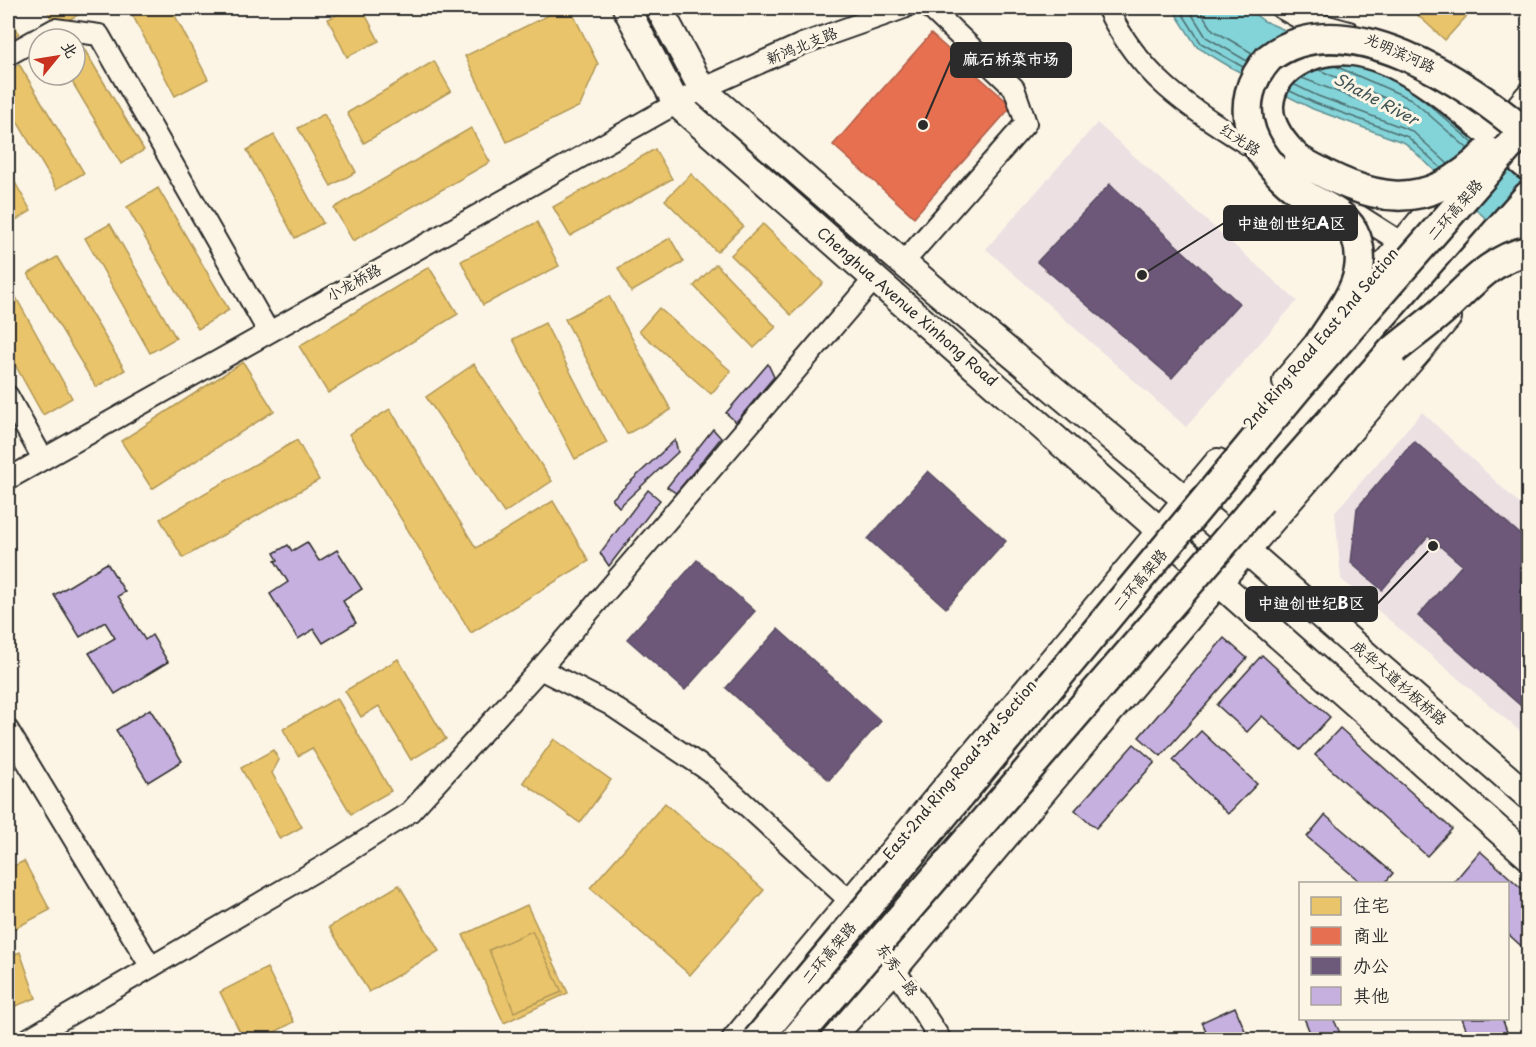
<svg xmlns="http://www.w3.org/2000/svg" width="1536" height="1047" viewBox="0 0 1536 1047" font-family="'Playpen Sans','LXGW WenKai TC',sans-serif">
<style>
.built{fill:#ece0e3}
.water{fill:#83d4d9;stroke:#609093;stroke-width:1.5}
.homes{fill:#e9c46a;stroke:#b09657;stroke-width:1.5}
.shops{fill:#e76f51;stroke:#af5b46;stroke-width:1.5}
.offices{fill:#6d597a;stroke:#594b62;stroke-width:1.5}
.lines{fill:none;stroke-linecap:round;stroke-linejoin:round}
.shore{stroke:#4e6f71;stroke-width:1.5}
.building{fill:#c6b0df;stroke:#2b2b2b;stroke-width:1.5}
.minor-casing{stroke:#2b2b2b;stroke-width:24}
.major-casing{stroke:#2b2b2b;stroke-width:30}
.highway-casing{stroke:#2b2b2b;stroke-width:33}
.minor{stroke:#fcf5e5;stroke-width:20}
.major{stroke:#fcf5e5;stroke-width:26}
.highway{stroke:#fcf5e5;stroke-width:28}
.highway-bridge-casing{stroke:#2b2b2b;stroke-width:33;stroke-linecap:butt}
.highway-bridge{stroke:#fcf5e5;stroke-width:28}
.labels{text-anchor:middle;stroke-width:6;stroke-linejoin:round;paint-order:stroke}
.street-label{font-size:15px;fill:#2b2b2b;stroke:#fcf5e5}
.water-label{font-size:16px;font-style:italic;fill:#415556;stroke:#fcf5e5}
.leader{fill:none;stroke:#2b2b2b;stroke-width:2}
.callout-dot{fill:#2b2b2b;stroke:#fcf5e5;stroke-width:2}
.callout{fill:#2b2b2b;stroke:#2b2b2b;stroke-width:2}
.callout-label{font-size:16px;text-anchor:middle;font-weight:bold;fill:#fff}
</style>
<rect width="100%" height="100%" fill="#fcf5e5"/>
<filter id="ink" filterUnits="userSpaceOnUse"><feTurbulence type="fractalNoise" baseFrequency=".0167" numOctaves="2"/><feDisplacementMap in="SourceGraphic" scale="12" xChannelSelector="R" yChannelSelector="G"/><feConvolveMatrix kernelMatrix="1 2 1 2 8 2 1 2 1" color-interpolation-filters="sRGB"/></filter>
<g filter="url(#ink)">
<!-- built -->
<g class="built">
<polygon points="1097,123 1297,301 1186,427 986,249"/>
<polygon points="1422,412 1528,512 1528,738 1341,579 1335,512"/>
</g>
<!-- water -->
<polygon class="water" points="1172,8 1246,8 1264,21 1418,88 1528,183 1528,258 1405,143 1313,109 1232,68 1197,47"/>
<!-- homes -->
<g class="homes">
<polygon points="46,8 93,8 55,26"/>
<polygon points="146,8 171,8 208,79 175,96 132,14"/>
<polygon points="351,8 362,8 379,41 347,57 328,19"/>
<polygon points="563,8 570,8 598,64 580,106 507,142 465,56"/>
<polygon points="1398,8 1474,8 1445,40 1412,10"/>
<polygon points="8,12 19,34 8,39"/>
<polygon points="77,37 144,150 121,164 68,75 75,75"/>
<polygon points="434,61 451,91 364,143 347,113"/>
<polygon points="19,64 84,173 57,189 8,106 8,71"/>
<polygon points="324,114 356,172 331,186 298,128"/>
<polygon points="471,128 490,162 353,241 334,208"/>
<polygon points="274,135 323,223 295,238 247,150"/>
<polygon points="655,149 672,179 570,236 553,207"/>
<polygon points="8,170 31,211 8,225"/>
<polygon points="691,174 743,226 717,252 665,200"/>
<polygon points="158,188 229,310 198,329 127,207"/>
<polygon points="537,222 559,266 483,305 461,261"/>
<polygon points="110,224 176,338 150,353 85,238"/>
<polygon points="763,224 823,283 791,315 731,255"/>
<polygon points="670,238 684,262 631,292 618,268"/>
<polygon points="57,257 125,370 96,387 28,274"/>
<polygon points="716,264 776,327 754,348 694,286"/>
<polygon points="429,267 458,314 328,393 299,346"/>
<polygon points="8,283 72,398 43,415 8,352"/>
<polygon points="609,296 671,410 627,434 565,319"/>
<polygon points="659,308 731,371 711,394 639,331"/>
<polygon points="545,323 607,443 575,459 513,339"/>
<polygon points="243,362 274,411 152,489 121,441"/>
<polygon points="474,364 552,481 504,513 426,397"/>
<polygon points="390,409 476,548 553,501 589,561 471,633 349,434"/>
<polygon points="297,440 319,480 183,558 160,519"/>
<polygon points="398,659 446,739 411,760 379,706 361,717 345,691"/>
<polygon points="337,698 391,791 351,814 312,748 298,756 283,729"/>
<polygon points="554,739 611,780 580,823 523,782"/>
<polygon points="273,750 279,760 272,773 302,827 280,839 241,768"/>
<polygon points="665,803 764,890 690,975 590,888"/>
<polygon points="24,861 50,910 8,932 8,869"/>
<polygon points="399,885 439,951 369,992 329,927"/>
<polygon points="527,905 568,993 504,1023 463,935"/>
<polygon points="532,931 562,992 514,1012 489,950"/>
<polygon points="20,952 36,998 8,1009 8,957"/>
<polygon points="267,968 294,1022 260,1040 244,1040 220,992"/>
</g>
<!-- shops -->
<polygon class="shops" points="931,34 1012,106 914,217 833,145"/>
<!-- offices -->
<g class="offices">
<polygon points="1110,184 1239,303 1172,378 1037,262"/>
<polygon points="1414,441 1528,541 1528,712 1418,616 1462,565 1428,536 1382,590 1351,563 1357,508"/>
<polygon points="928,471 1006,541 946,608 868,539"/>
<polygon points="697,560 755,611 685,690 627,639"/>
<polygon points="778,629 881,721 829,780 726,688"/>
</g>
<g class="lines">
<!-- shore -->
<g class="shore">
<polyline points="1179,8 1201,43 1243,67"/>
<polyline points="1188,8 1206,37 1247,61"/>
<polyline points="1198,8 1213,30 1252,53"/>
<polyline points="1335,66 1411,99 1467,148"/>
<polyline points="1302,78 1415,122 1419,121 1406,107 1319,70"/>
<polyline points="1295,85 1318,96 1412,131 1448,164"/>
<polyline points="1290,91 1315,103 1408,137 1441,168"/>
<polyline points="1420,97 1473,143"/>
</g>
</g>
<!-- building -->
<g class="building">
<polygon points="768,364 774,377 736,422 726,413"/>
<polygon points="713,429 721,438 676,493 667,487"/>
<polygon points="675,440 678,452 619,507 612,499"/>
<polygon points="648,490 660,500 609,566 600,553"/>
<polygon points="307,542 319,561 337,550 362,589 343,601 356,623 323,643 314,629 298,639 270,594 288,582 275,561 278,560 274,553 288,545 292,551"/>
<polygon points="107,563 125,592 118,596 145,640 152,635 168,662 115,694 89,653 115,638 105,622 80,637 54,595"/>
<polygon points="1224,638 1247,658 1161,756 1139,737"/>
<polygon points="1262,655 1330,717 1300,750 1262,716 1247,732 1217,705"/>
<polygon points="150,709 182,761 148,782 116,730"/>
<polygon points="1340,728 1452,829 1427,856 1315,755"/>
<polygon points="1201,731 1257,784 1228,814 1173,760"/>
<polygon points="1134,744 1155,762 1096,828 1075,810"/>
<polygon points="1325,815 1393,873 1384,884 1363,884 1307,837"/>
<polygon points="1480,851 1528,894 1528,952 1508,934 1508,884 1452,884"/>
<polygon points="1235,1007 1249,1040 1210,1040 1202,1022"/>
<polygon points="1304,1018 1333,1018 1340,1033 1324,1040 1313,1040"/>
<polygon points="1462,1018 1502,1018 1510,1040 1470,1040"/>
</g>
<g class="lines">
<defs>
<g id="minor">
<path d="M1107 8C1143 82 1194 110 1261 153"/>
<polyline points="1281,8 1299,18 1349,32"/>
<polyline points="8,55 55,29 99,35 268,331"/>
<polyline points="1339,203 1402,243"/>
<polyline points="903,263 1026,123 1014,88 930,8"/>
<polyline points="8,396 43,459"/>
<polyline points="8,479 702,89 802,44 904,8"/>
<polyline points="540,669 609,704 709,771 851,902 941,1040"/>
<polyline points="8,730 151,967"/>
<polyline points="26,1040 341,856 410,812 540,669 875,278"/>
</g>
<g id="major">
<polyline points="626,8 676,103 1528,856"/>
<polyline points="659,8 702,89 903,263 1247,551 1528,796"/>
<polyline points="1496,134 1528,97"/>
<polyline points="1493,265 1528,224"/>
<polyline points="1286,381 1458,178"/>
<polyline points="735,1040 1218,462"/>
<polyline points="829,1040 894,969 1217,584 1448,317"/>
</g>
<g id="highway">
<path d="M1299 160C1284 146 1268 127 1269 105 1272 62 1324 44 1360 52 1421 65 1481 127 1528 166"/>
<polyline points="1261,500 1528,196"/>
</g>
</defs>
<!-- minor casing -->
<use href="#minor" class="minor-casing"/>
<!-- major casing -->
<use href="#major" class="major-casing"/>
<!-- highway casing -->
<use href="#highway" class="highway-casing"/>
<!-- minor -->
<use href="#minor" class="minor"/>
<!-- major -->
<use href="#major" class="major"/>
<!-- highway -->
<use href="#highway" class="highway"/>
<defs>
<g id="highway-bridge">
<path d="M1299 160C1371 201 1424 217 1488 151"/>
<path d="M1319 344C1340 310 1371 279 1356 237 1347 213 1324 207 1305 195 1283 181 1261 157 1252 133 1242 106 1250 79 1269 58 1344 0 1468 83 1528 135"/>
<path d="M1394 350C1412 335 1432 321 1449 305 1473 282 1494 258 1528 251"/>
<polyline points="757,1040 1297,389 1528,125"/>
<polyline points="795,1040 1261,500"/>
</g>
</defs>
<!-- highway-bridge casing -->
<use href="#highway-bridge" class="highway-bridge-casing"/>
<!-- highway-bridge -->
<use href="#highway-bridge" class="highway-bridge"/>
</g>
</g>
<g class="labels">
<!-- street labels -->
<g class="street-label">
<text transform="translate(802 46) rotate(-22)" y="5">新鸿北支路</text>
<text transform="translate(1400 53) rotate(24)" y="5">光明滨河路</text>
<text transform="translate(1240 140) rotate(33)" y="5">红光路</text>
<text transform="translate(1455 210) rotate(-49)" y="5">二环高架路</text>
<text transform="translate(354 283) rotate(-29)" y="5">小龙桥路</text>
<text transform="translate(907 307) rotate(41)" y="5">Chenghua Avenue Xinhong Road</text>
<text transform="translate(1321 339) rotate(-50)" y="5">2nd Ring Road East 2nd Section</text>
<text transform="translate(1140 580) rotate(-50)" y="5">二环高架路</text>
<text transform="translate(1399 683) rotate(41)" y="5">成华大道杉板桥路</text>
<text transform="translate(960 770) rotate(-50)" y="5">East 2nd Ring Road 3rd Section</text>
<text transform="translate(829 953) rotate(-50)" y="5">二环高架路</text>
<text transform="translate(897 970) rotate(55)" y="5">东秀一路</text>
</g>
<!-- water labels -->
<g class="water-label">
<text transform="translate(1376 99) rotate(28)" y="6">Shahe River</text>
</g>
</g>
<!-- callouts -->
<path class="leader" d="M923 125L951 60M1142 275L1224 223M1433 546L1377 604"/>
<g class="callout-dot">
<circle cx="923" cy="125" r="6"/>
<circle cx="1142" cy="275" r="6"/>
<circle cx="1433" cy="546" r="6"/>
</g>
<g class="callout">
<rect x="951" y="43" width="120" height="34" rx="6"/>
<rect x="1224" y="206" width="133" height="34" rx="6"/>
<rect x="1246" y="587" width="131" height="34" rx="6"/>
</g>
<g class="callout-label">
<text x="1011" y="65">麻石桥菜市场</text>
<text x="1291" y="229">中迪创世纪A区</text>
<text x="1311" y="609">中迪创世纪B区</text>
</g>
<!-- margin -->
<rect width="1536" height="1047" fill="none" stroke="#fcf5e5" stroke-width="30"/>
<rect x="15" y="15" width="1506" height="1017" fill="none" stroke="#2b2b2b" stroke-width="2" filter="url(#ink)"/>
<!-- legend -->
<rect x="1299" y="882" width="210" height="138" fill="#fcf5e5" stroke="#a8a49b" stroke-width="1.5"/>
<rect x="1311" y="897" width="30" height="18" fill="#e9c46a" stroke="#a8a49b" stroke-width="1.5"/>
<text x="1353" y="912" font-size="18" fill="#2b2b2b">住宅</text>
<rect x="1311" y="927" width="30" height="18" fill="#e76f51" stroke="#a8a49b" stroke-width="1.5"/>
<text x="1353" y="942" font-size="18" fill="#2b2b2b">商业</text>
<rect x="1311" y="957" width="30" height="18" fill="#6d597a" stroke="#a8a49b" stroke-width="1.5"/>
<text x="1353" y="972" font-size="18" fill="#2b2b2b">办公</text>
<rect x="1311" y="987" width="30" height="18" fill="#c6b0df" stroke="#a8a49b" stroke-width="1.5"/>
<text x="1353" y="1002" font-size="18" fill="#2b2b2b">其他</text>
<!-- north arrow -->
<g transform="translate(57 57) rotate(60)"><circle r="28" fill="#fcf5e5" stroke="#a8a49b" stroke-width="1.5"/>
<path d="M0-4.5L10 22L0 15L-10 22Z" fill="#c8321e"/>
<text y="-9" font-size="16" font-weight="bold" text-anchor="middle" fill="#2b2b2b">北</text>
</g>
</svg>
